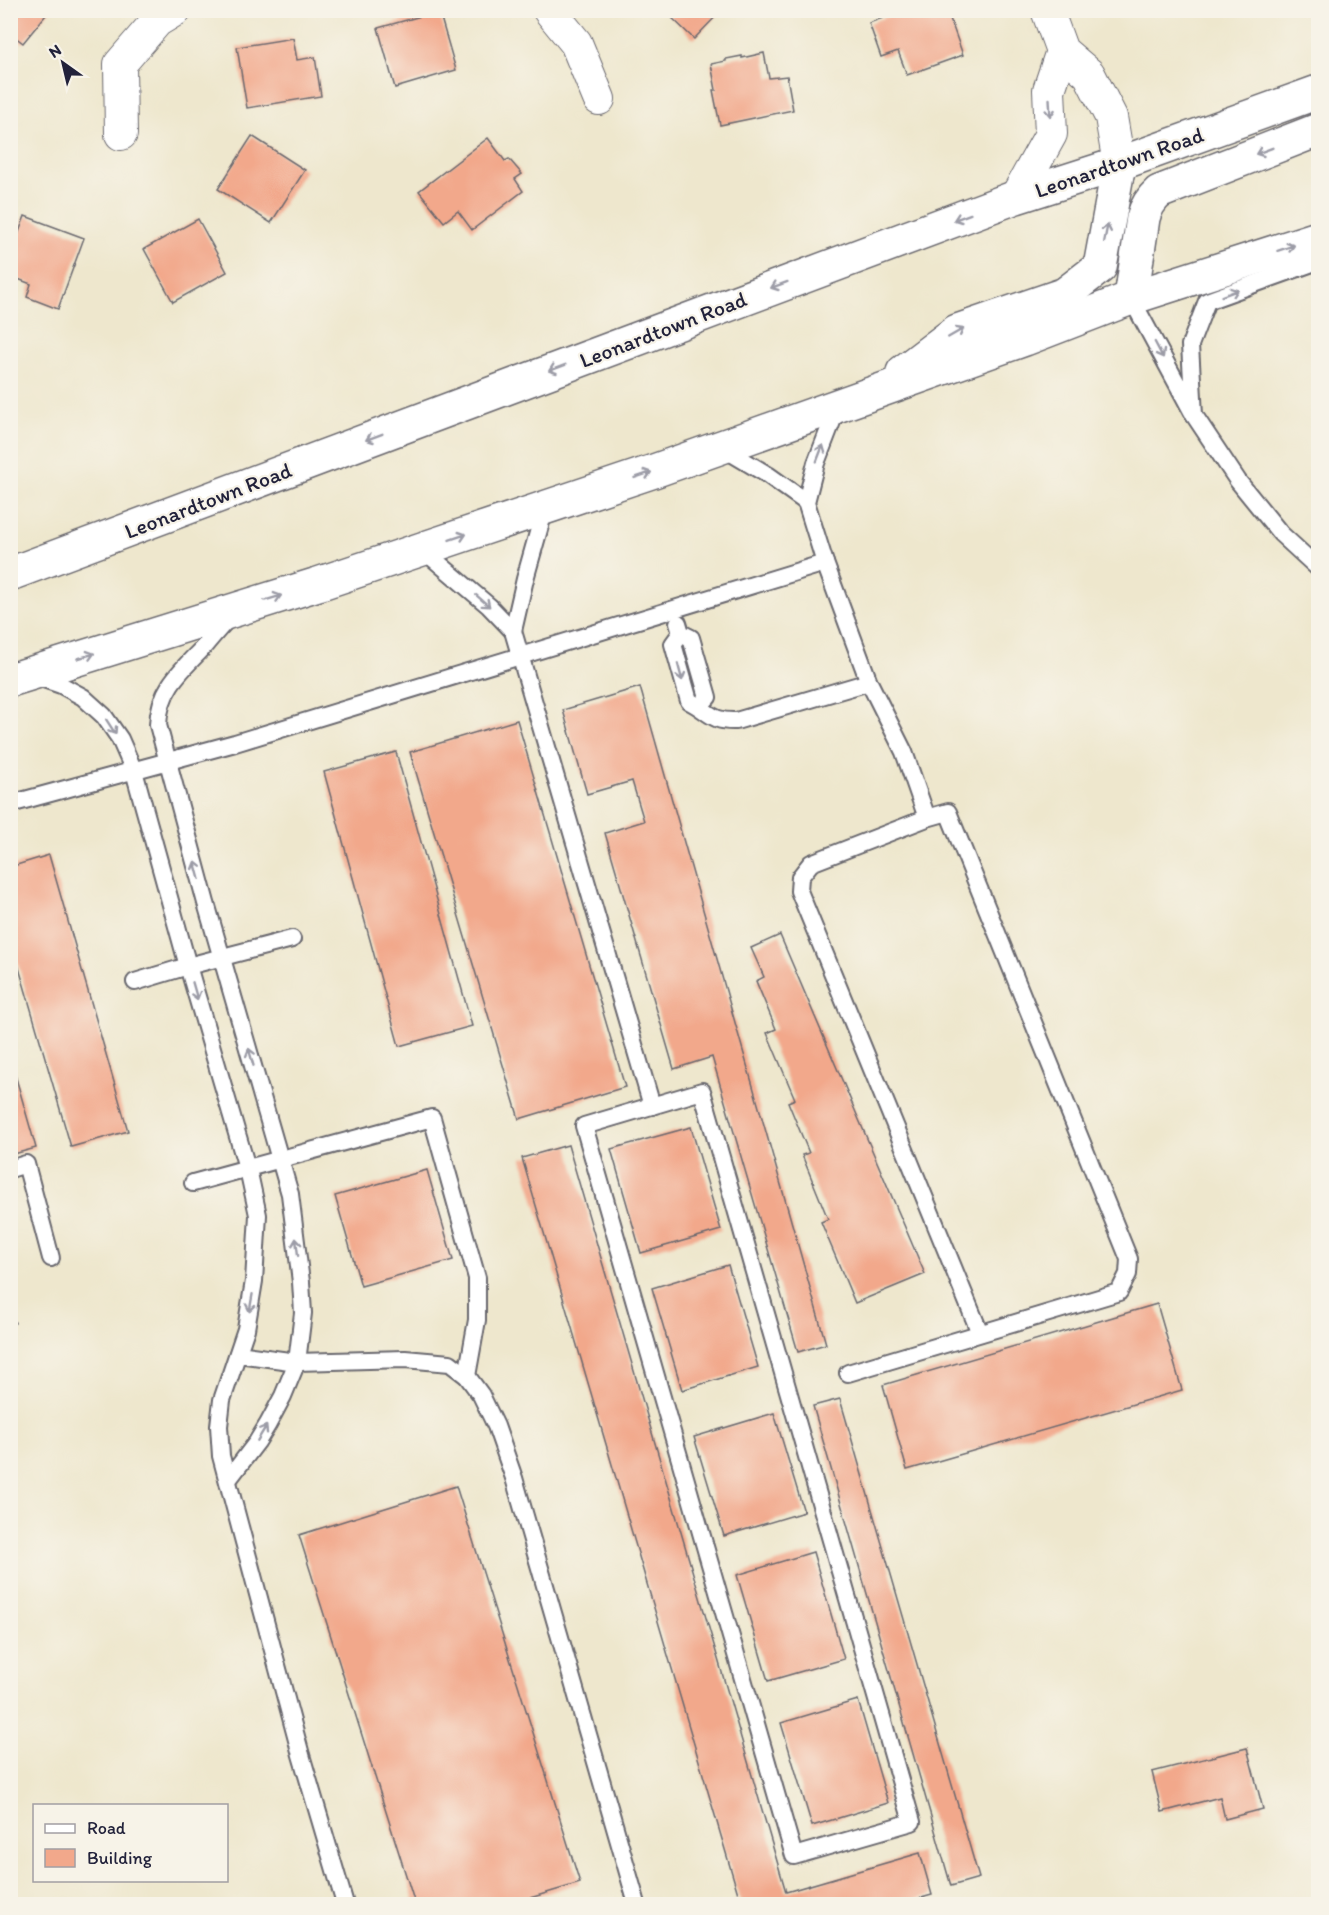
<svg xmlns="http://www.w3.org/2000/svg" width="1329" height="1915" viewBox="0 0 1329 1915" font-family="Itim,sans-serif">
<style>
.building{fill:#f2a88b}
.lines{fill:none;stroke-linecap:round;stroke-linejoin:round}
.lane-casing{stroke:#69676e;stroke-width:20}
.street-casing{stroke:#69676e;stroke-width:34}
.highway-casing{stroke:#69676e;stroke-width:36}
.lane{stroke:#fff;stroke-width:16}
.street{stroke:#fff;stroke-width:32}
.highway{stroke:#fff;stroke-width:33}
.oneway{stroke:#9c9ca7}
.labels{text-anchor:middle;stroke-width:4.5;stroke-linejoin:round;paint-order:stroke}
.street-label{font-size:22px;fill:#22223b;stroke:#f7f3e8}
</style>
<rect width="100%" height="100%" fill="#f7f3e8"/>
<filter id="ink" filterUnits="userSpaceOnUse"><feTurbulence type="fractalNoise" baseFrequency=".0167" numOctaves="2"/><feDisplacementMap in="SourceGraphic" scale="12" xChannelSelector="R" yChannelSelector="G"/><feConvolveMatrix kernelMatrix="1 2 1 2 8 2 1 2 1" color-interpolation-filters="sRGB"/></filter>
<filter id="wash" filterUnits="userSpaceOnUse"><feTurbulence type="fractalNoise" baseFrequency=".008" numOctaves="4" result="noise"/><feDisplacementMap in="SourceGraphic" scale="24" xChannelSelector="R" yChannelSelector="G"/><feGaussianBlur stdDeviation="1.35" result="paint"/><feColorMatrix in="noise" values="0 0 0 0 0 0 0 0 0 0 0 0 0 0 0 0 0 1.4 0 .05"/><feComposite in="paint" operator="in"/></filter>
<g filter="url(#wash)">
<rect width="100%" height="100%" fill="#eee7cd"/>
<g id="blocks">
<!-- building -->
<g class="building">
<polygon points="10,10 50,10 23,43 10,33"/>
<polygon points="673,10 722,10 694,39 669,15"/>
<polygon points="904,10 947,10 963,55 907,75 898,51 881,57 869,23"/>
<polygon points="439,11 456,70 395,88 378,28"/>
<polygon points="293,38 297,60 315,57 321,96 247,108 237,47"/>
<polygon points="764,53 769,78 787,76 793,110 720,125 713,90 716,90 711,64 726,61 726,59 742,56 742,58"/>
<polygon points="252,136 305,170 271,223 218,189"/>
<polygon points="488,138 505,161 509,159 522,174 515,179 523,191 472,230 458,211 444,222 419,191"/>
<polygon points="25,216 84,238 58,309 27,297 31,284 10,276 10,256"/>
<polygon points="198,219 227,272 173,302 144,249"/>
<polygon points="640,687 826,1344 798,1352 712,1057 674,1069 605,833 644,821 632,781 587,794 563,710"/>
<polygon points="517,720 625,1087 519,1119 410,752"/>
<polygon points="396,752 472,1026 399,1046 324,772"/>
<polygon points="49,855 128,1131 71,1147 10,937 10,867"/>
<polygon points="780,935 925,1274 855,1303 821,1222 828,1219 802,1155 809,1153 788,1102 795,1099 767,1033 776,1029 756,981 764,977 751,948"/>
<polygon points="10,1057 36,1148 10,1155"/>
<polygon points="691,1127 721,1230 641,1253 611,1149"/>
<polygon points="568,1145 786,1892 920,1853 932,1895 900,1904 741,1904 522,1158"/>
<polygon points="427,1170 453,1260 361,1286 335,1196"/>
<polygon points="728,1265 758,1367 682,1390 652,1288"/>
<polygon points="1157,1304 1182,1390 907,1470 883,1385"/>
<polygon points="10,1308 15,1323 10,1324"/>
<polygon points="840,1399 979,1878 951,1886 813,1406"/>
<polygon points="774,1413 804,1512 724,1536 694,1437"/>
<polygon points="456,1486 580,1883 510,1904 415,1904 299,1535"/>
<polygon points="813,1552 844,1659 768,1681 737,1575"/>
<polygon points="858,1700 888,1803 812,1826 781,1723"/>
<polygon points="1247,1748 1263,1809 1225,1819 1220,1797 1162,1812 1152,1772"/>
</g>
</g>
</g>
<g filter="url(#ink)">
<use href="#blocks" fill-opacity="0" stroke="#69676e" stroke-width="1.5"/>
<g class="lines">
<defs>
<g id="lane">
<polyline points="1131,298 1194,415 1190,345 1207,301 1318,261"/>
<polyline points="1194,415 1238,481 1281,534 1318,568"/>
<polyline points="721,447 768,475 806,502"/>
<polyline points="422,549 489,606 513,631 525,579 545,508"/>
<polyline points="825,563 806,502 816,463 838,406"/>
<polyline points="678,623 681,633 691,638 708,697 700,706"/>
<polyline points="513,631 652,1106"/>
<path d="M681 633 673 644 689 701C709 711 711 722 736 721L869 682"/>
<polyline points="35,676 61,685 83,697 104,716 120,739 134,771 188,966 250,1178 258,1215 254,1281 246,1329 222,1400 219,1426 221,1456 301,1755 345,1904"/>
<polyline points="10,804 235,743 825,563 869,682 904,752 927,818 948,812 1129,1259 1128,1274 1119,1292 848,1373"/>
<polyline points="927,818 811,863 800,877 799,891 980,1333"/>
<polyline points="135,982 188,966 292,939"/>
<polygon points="702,1091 912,1822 794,1856 584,1126"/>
<polyline points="10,1169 26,1164 51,1258"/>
<polyline points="193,1183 432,1118 477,1278 477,1320 467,1376"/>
<polyline points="238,1354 297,1362 405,1359 450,1363 467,1376 481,1395 496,1426 514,1478 637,1904"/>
<path d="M228 1480 257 1442 268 1424 283 1396 297 1362 303 1313 301 1282 290 1194 206 903 158 725C159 691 178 673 201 650 210 639 219 628 229 618"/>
</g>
<g id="street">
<polyline points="549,10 576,43 599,99"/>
<polyline points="1047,10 1062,51 1089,74 1111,117 1119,164"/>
<polyline points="121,134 120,64 157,21 175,10"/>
<polyline points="1016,197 1051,134 1049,90 1062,51"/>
</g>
<g id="highway">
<path d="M1131 298 1143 218C1146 207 1150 200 1159 192L1318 130"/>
<polyline points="903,372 957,331 1065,294 1100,267 1119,164"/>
<polyline points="10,574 1016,197 1119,164 1318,92"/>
<polyline points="10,680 318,584 422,549 654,471 1025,339 1131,298 1318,238"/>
</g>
</defs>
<!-- lane casing -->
<use href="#lane" class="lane-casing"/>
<!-- street casing -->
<use href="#street" class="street-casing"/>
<!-- highway casing -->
<use href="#highway" class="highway-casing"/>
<!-- lane -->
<use href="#lane" class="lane"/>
<!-- street -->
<use href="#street" class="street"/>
<!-- highway -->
<use href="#highway" class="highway"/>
</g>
<!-- one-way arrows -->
<defs><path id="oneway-shaft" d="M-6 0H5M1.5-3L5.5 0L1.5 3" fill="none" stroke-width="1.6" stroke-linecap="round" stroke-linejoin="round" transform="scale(1.5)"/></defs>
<g class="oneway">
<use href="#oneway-shaft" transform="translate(1050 108) rotate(87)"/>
<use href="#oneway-shaft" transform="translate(1264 151) rotate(159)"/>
<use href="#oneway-shaft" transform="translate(962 217) rotate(160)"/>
<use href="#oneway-shaft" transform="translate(1106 233) rotate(-79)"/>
<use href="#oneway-shaft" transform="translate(1286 248) rotate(-18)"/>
<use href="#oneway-shaft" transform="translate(779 285) rotate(160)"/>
<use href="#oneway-shaft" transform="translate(1230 293) rotate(-20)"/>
<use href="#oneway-shaft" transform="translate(956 333) rotate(-30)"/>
<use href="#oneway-shaft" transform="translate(1159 350) rotate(62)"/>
<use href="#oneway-shaft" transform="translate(557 368) rotate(159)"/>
<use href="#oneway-shaft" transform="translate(374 437) rotate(159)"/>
<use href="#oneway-shaft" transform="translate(820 453) rotate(-69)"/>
<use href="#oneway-shaft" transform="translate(643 475) rotate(-19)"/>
<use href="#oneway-shaft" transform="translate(458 537) rotate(-19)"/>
<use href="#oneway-shaft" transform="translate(273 598) rotate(-17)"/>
<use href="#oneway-shaft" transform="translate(483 601) rotate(41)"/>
<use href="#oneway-shaft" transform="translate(86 656) rotate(-17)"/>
<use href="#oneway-shaft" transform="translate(680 672) rotate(75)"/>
<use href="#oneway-shaft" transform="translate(111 727) rotate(57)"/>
<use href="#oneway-shaft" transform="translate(197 870) rotate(-105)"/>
<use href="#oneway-shaft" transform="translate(195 991) rotate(74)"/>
<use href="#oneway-shaft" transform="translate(251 1057) rotate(-106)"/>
<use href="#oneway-shaft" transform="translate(297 1247) rotate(-97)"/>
<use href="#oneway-shaft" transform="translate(251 1303) rotate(100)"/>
<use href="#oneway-shaft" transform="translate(262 1433) rotate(-59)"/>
</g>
</g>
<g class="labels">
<!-- street labels -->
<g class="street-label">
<text transform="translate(1119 162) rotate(-19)" y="8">Leonardtown Road</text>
<text transform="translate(663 329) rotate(-21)" y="8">Leonardtown Road</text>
<text transform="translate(208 500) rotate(-21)" y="8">Leonardtown Road</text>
</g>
</g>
<!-- margin -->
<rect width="1329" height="1915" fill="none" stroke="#f7f3e8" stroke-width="36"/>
<!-- legend -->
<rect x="33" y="1804" width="195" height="78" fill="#f7f3e8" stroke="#a29fa3" stroke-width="1.5"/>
<rect x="45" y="1824" width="30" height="9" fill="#ffffff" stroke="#a29fa3" stroke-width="1.5"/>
<text x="87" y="1834" font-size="18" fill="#22223b">Road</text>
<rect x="45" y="1849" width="30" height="18" fill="#f2a88b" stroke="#a29fa3" stroke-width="1.5"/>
<text x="87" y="1864" font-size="18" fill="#22223b">Building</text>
<!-- north arrow -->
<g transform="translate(63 63) rotate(326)" stroke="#f7f3e8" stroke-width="4.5" paint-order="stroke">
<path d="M0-4.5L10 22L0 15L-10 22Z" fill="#22223b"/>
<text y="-9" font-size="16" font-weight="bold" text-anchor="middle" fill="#22223b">N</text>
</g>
</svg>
